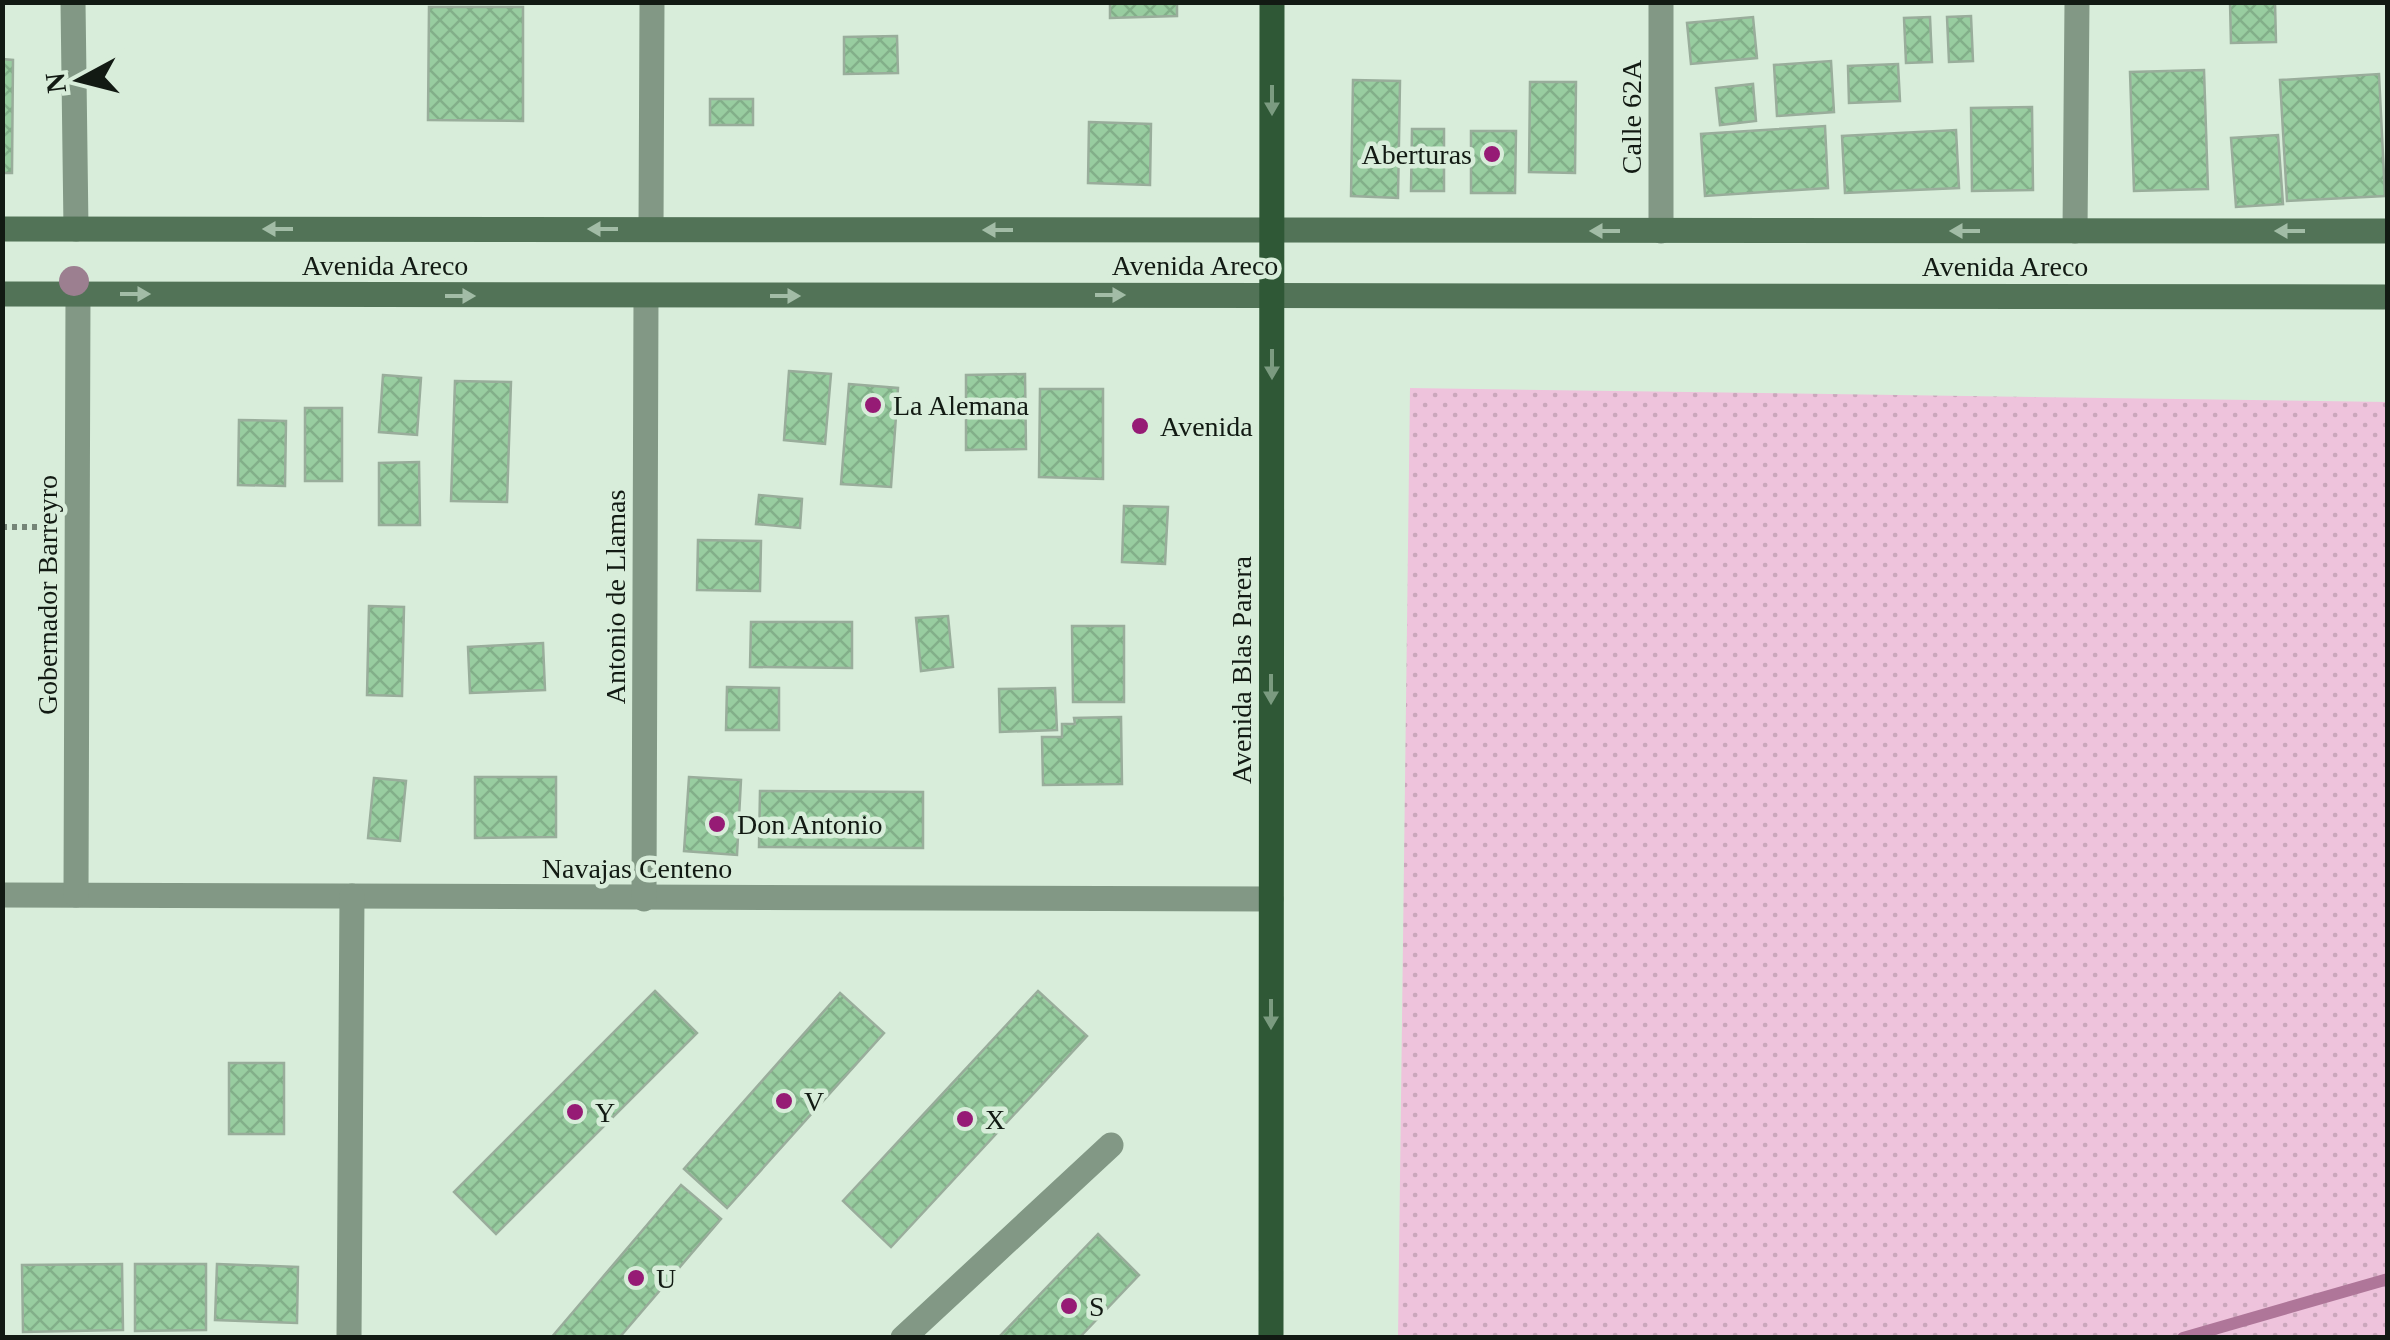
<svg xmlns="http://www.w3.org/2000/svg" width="2390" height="1340" viewBox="0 0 2390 1340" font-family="'Times New Roman',serif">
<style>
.grass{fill:url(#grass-dots)}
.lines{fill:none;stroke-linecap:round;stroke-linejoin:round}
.stream{stroke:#af7699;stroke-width:12}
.building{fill:url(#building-cross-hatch);stroke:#99ad9b;stroke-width:2.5}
.path{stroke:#758477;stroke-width:6;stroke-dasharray:5 5;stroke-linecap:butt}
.street{stroke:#829885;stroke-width:25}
.secondary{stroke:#527357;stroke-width:25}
.primary{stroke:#2f5836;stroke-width:25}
.tree{fill:#9c7f90}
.oneway{fill:#7b9b80}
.oneway2{fill:#a2bca6}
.poi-dot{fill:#961b75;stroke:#d8edda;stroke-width:4}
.labels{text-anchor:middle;stroke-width:9;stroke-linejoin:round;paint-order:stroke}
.street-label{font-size:28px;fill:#121a13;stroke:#d8edda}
.poi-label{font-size:28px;fill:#121a13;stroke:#d8edda;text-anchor:start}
</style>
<defs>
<pattern id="grass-dots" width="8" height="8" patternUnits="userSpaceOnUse" patternTransform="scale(2.5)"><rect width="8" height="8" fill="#eec3dc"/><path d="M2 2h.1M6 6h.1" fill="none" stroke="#cba7bc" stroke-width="1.8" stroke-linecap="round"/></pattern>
<pattern id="building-cross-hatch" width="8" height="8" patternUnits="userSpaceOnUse" patternTransform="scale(2.5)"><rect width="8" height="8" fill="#98cda0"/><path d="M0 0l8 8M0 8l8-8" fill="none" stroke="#82af89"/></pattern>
</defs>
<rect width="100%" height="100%" fill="#d8edda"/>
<!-- grass -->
<polygon class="grass" points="1410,388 2387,402 2387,1337 1398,1337"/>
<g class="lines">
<!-- stream -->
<polyline class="stream" points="2183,1338 2388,1279"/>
</g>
<!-- building -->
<g class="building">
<polygon points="1110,2 1177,2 1177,16 1110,18"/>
<polygon points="2230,2 2275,2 2276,42 2231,43"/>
<polygon points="429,7 523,7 523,121 428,120"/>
<polygon points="1971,16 1973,61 1949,62 1947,17"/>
<polygon points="1753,17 1757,58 1691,64 1687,23"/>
<polygon points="1930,17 1932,62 1906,63 1904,18"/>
<polygon points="897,36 898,73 844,74 844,37"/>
<polygon points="2,59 13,60 12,173 2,173"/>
<polygon points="1831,61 1834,112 1777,116 1774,65"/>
<polygon points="1898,64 1900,101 1849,103 1848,66"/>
<polygon points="2204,70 2208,189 2134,191 2130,72"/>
<polygon points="2379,74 2385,196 2287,201 2280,80"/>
<polygon points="1353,80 1400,81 1398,198 1351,196"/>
<polygon points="1530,82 1576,82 1575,173 1529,172"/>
<polygon points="1753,84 1756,121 1720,125 1716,88"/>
<rect x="710" y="99" width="43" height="26"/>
<polygon points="2032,107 2033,190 1972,191 1971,108"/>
<polygon points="1089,122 1151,124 1150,185 1088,183"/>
<polygon points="1825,126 1828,188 1705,196 1701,134"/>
<polygon points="1412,129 1444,129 1444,191 1411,191"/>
<polygon points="1956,130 1959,188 1845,193 1842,136"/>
<polygon points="1471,131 1516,131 1515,193 1471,193"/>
<polygon points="2278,135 2283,204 2236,207 2231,138"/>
<polygon points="789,371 831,374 825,444 784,440"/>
<polygon points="1025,374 1026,449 966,450 966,375"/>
<polygon points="383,375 421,378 417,435 379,432"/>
<polygon points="455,381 511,382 507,502 451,501"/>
<polygon points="849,384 898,388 891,487 841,484"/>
<polygon points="1040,389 1103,389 1103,479 1039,477"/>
<rect x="305" y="408" width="37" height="73"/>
<polygon points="239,420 286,421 285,486 238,485"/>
<polygon points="419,462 420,525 379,525 379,463"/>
<polygon points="759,495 802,499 800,528 756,524"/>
<polygon points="1124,506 1168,507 1165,564 1122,562"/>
<polygon points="698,540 761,541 760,591 697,590"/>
<polygon points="369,606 404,607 402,696 367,695"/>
<polygon points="948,616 953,667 921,671 916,618"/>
<polygon points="751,622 852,622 852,668 750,667"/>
<polygon points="1072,626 1124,626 1124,702 1073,702"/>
<polygon points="543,643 545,690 470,693 468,647"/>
<polygon points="727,687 779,688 779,730 726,730"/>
<polygon points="1055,688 1057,730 1000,732 999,689"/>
<polygon points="1121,717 1122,784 1043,785 1042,737 1062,737 1062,724 1075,724 1074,718"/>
<polygon points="475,777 556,777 556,837 475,838"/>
<polygon points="689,777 741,780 737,855 684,851"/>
<polygon points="374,778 406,781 400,841 368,838"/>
<polygon points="760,791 923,792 923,848 759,847"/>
<polygon points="655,991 697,1033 496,1234 454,1192"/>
<polygon points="1038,991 1087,1036 891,1247 843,1201"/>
<polygon points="840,993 884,1033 727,1208 684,1169"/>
<rect x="229" y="1063" width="55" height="71"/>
<polygon points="681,1185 721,1219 619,1338 551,1338"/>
<polygon points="1098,1234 1139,1275 1079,1338 998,1338"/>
<polygon points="122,1264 123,1330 23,1332 22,1265"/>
<polygon points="135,1264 206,1264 206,1330 135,1331"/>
<polygon points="217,1264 298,1267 297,1323 215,1320"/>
</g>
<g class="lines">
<!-- path -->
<polyline class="path" points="2,527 46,527"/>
<!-- street -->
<g class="street">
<polyline points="73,2 76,229"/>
<polyline points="651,229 652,2"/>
<polyline points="1661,231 1661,2"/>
<polyline points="2075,231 2077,2"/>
<polyline points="2,895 1271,899"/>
<polyline points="76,895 78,294"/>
<polyline points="644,899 646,296"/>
<polyline points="349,1338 352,896"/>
<polyline points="903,1338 1111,1145"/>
</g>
<!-- secondary -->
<g class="secondary">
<polyline points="2,229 2388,231"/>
<polyline points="2,294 2388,297"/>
</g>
<!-- primary -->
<polyline class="primary" points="1271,1338 1272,2"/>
</g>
<!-- trees -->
<circle class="tree" cx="74" cy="281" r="15"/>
<!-- one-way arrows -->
<defs><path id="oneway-solid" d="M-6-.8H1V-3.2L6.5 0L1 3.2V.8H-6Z" transform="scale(2.5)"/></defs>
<g class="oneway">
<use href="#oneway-solid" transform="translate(1272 100) rotate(90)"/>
<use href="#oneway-solid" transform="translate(1272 364) rotate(90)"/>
<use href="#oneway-solid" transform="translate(1271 689) rotate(90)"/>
<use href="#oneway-solid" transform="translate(1271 1014) rotate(90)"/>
</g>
<g class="oneway2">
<use href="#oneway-solid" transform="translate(278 229) rotate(-180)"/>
<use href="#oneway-solid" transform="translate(603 229) rotate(-180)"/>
<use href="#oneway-solid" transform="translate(998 230) rotate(-180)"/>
<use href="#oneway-solid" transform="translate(1605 231) rotate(-180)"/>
<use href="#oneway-solid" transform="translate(1965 231) rotate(180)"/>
<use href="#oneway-solid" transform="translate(2290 231) rotate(-180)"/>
<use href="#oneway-solid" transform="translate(135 294)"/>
<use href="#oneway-solid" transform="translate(1110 295)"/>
<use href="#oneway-solid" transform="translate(460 296)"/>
<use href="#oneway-solid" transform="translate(785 296)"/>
</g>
<!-- markers -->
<g class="poi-dot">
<circle cx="1492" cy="154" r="10"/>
<circle cx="873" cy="405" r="10"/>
<circle cx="1140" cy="426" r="10"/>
<circle cx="717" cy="824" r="10"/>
<circle cx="784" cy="1101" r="10"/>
<circle cx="575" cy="1112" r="10"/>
<circle cx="965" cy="1119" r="10"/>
<circle cx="636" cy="1278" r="10"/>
<circle cx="1069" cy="1306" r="10"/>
</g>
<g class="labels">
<!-- street labels -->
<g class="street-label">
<text transform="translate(1631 117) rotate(-90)" y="10">Calle 62A</text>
<text x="385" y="275">Avenida Areco</text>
<text x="1195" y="275">Avenida Areco</text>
<text x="2005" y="276">Avenida Areco</text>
<text transform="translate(47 595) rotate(-90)" y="10">Gobernador Barreyro</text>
<text transform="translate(615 597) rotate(-90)" y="10">Antonio de Llamas</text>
<text transform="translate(1241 670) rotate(-90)" y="10">Avenida Blas Parera</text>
<text x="637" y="878">Navajas Centeno</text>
</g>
<!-- poi labels -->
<g class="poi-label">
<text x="1472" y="164" text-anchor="end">Aberturas</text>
<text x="893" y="415">La Alemana</text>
<text x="1160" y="436">Avenida</text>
<text x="737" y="834">Don Antonio</text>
<text x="804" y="1111">V</text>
<text x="595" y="1122">Y</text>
<text x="985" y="1129">X</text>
<text x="656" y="1288">U</text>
<text x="1089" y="1316">S</text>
</g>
</g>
<!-- border -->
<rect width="2390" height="1340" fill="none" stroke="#121a13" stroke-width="10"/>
<!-- north arrow -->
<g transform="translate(80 80) rotate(263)" stroke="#d8edda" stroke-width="8" paint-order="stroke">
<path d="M0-8L18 38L0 25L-18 38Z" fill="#121a13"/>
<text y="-15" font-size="28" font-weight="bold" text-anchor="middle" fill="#121a13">N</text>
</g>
</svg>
